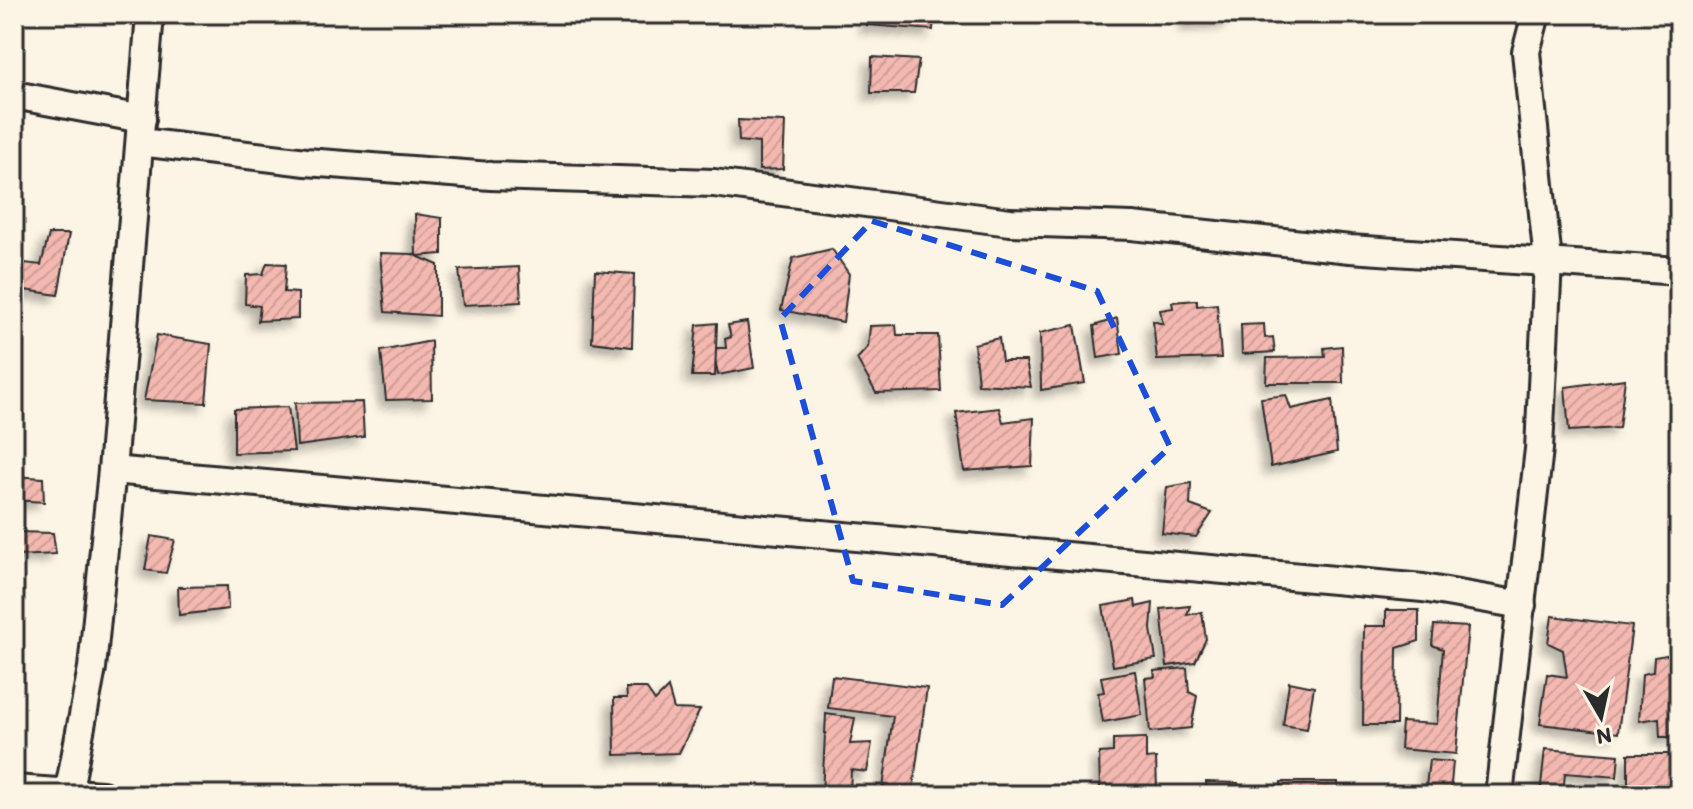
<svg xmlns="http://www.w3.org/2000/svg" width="1693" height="809" viewBox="0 0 1693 809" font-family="Itim,sans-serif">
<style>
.building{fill:url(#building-hatch);stroke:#2b2b2b;stroke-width:2;filter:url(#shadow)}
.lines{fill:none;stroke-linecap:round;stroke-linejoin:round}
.street-casing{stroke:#2b2b2b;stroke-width:32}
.street{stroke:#fcf5e5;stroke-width:26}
.marked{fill:none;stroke:#1d4ed8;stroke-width:6;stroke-dasharray:16 10;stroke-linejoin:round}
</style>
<defs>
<pattern id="building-hatch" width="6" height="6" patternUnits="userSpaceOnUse" patternTransform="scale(2)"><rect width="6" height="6" fill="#f3b8b0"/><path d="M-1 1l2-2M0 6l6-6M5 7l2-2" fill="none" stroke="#d09e98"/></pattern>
<filter id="shadow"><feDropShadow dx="-7" dy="7" stdDeviation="4" flood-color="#0004"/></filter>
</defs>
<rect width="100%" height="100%" fill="#fcf5e5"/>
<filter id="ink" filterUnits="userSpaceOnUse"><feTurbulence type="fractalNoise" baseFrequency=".0125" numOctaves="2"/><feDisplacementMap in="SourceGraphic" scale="16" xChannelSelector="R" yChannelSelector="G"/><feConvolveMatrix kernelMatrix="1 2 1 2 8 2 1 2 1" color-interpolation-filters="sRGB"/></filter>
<g filter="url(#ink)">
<!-- building -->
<g class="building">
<polygon points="867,14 934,14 933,30 867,25"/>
<polygon points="1187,14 1231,14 1231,20 1187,24"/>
<polygon points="872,57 919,60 914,93 871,93"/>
<polygon points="738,120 785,122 783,169 759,170 759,143 739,141"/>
<polygon points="415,214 442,218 442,254 416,256"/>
<polygon points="49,234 69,234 58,295 18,289 25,263 41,265"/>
<polygon points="832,249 849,274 843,322 781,310 793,258"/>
<polygon points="380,253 412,254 438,265 438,316 385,312"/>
<polygon points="267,263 286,264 284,292 298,293 298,319 258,321 260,306 245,304 246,275 263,274"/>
<polygon points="519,267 521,302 463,305 459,270"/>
<polygon points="595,271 634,274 632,347 592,342"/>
<polygon points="1197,300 1197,306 1217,304 1221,358 1157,360 1153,321 1163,324 1160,310 1173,308 1172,302"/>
<polygon points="1117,318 1122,354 1098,358 1094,326"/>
<polygon points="747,322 754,368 718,375 713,348 726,348 725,339 731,337 728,325"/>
<polygon points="717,323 715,376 692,376 697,325"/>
<polygon points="1264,324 1265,338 1273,337 1275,352 1242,354 1241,325"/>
<polygon points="896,325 897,335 938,335 941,391 876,393 857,359 868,347 870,326"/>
<polygon points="1075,325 1085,383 1041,390 1040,333"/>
<polygon points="157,335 211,344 206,403 144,400"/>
<polygon points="999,338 1002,361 1026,361 1031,387 978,384 974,344"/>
<polygon points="431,341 432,399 386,400 381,351"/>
<polygon points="1342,346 1343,383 1266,383 1267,358 1325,357 1324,348"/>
<polygon points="1625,379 1619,428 1569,431 1565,387"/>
<polygon points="1286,395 1291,409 1332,400 1337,452 1271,467 1261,398"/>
<polygon points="362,402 364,437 297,446 295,403"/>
<polygon points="288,407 294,451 234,453 234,409"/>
<polygon points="999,408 1003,422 1034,418 1032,466 964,471 956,413"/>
<polygon points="14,476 43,478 44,502 14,500"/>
<polygon points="1191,483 1190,505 1212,513 1196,537 1162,533 1167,487"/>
<polygon points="16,532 53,533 56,554 17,556"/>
<polygon points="151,536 175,540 166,573 145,570"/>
<polygon points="227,586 228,609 179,615 178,587"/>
<polygon points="1135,600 1136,607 1153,603 1151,629 1156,659 1113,666 1103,606"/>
<polygon points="1190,606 1187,615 1202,612 1206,639 1195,662 1167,666 1161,609"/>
<polygon points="1386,610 1419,610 1419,641 1397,648 1396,725 1363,725 1364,626 1386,626"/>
<polygon points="1552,616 1632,626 1618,733 1540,724 1547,674 1567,677 1563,650 1548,643"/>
<polygon points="1434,625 1468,627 1456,754 1400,749 1402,722 1437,724 1443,649 1432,645"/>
<polygon points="1679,653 1679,737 1660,737 1659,718 1639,721 1642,674 1653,672 1654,657"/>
<polygon points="1187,668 1189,692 1197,696 1191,728 1150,732 1145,678 1155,677 1154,671"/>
<polygon points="1135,671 1142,715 1103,722 1098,693 1104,692 1101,677"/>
<polygon points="832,676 927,688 912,795 882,795 893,716 828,708"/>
<polygon points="1289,682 1314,687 1307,729 1283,725"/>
<polygon points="626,688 646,688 655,701 668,688 674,709 700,710 679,753 615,755 614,698 627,698"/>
<polygon points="826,714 855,718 850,744 872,743 867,772 851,770 850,795 822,795"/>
<polygon points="1146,738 1146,759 1156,758 1157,790 1100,792 1099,753 1113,752 1113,739"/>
<polygon points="1545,749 1619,755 1617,777 1565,773 1563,795 1540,795"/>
<polygon points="1628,754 1679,754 1679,787 1668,787 1665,795 1628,795"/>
<polygon points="1429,760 1453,762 1450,795 1425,795"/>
<polygon points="1206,782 1238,783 1241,792 1252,795 1206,795"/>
<polygon points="1281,782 1338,782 1338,795 1274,795 1274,788 1281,788"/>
</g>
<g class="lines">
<defs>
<g id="street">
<polyline points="14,95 142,119"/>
<polyline points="140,142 306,162 491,176 714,183 1010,222 1132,226 1350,249 1679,271"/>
<polyline points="112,470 1423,588 1522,605"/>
<polyline points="14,789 102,795"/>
<polyline points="68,795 92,668 112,470 150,14"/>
<polyline points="1499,795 1539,449 1548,261 1526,52 1536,14"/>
</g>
</defs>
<!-- street casing -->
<use href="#street" class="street-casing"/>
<!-- street -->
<use href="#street" class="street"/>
</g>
</g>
<!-- marked area -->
<path class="marked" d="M872 221 1097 291 1170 447 1002 605 853 581 780 319Z"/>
<!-- margin -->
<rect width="1693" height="809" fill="none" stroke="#fcf5e5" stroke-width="48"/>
<rect x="24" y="24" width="1645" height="761" fill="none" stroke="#2b2b2b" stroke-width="3" filter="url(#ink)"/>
<!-- north arrow -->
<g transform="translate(1601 717) rotate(171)" stroke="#fcf5e5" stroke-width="6" paint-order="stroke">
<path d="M0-6L14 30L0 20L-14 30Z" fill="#2b2b2b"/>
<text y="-12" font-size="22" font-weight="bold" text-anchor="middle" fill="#2b2b2b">N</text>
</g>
</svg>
